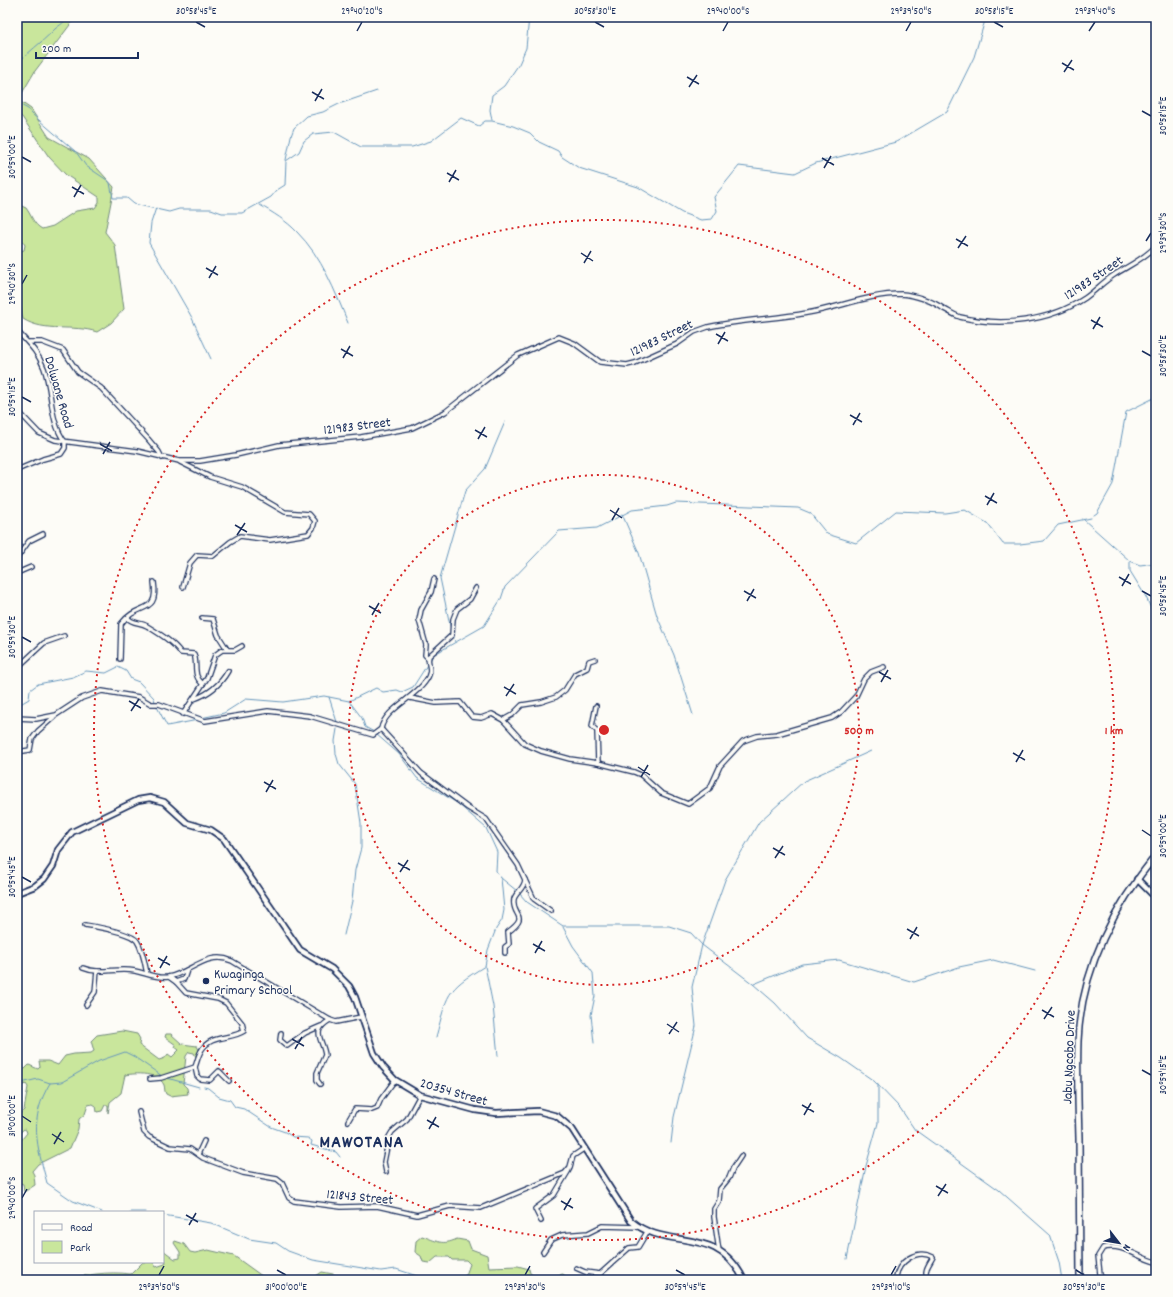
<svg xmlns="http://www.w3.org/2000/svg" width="1173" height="1297" viewBox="0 0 1173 1297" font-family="Dekko,sans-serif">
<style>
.green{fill:#c9e69c;stroke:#728a7d}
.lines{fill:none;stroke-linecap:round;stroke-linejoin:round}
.stream{stroke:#6696bc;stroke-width:1}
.minor-casing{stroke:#1b2f5e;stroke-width:6}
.tertiary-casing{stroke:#1b2f5e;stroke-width:8}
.secondary-casing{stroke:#1b2f5e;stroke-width:8}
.minor{stroke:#fdfcf7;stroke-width:3.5}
.tertiary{stroke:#fdfcf7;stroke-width:4.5}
.secondary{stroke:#fdfcf7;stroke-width:5}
.ticks{fill:none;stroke:#1b2f5e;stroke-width:1.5}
.ring{fill:none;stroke:#d62828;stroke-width:2;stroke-dasharray:2 4}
.poi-dot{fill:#1b2f5e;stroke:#fdfcf7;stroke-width:1.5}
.labels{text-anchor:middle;stroke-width:3;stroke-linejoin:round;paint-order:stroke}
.street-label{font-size:14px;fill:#1b2f5e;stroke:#fdfcf7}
.poi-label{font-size:14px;fill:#1b2f5e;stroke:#fdfcf7;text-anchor:start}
.district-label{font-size:18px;font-weight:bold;letter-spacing:1px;fill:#1b2f5e;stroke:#fdfcf7}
.centre{fill:#d62828;stroke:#fdfcf7;stroke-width:2}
.ring-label{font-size:12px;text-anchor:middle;font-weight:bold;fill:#d62828;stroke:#fdfcf7;stroke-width:3;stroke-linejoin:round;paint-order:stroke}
.neatline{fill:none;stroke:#1b2f5e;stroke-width:1.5}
.ticks-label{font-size:10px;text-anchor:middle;fill:#1b2f5e}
</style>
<rect width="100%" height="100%" fill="#fdfcf7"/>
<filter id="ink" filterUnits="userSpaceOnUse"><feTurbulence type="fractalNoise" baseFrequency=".025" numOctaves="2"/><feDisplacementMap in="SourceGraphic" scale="8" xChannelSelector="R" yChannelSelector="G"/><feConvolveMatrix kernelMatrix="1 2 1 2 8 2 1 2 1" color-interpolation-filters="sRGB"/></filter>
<g filter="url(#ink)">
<!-- green -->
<g class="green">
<path d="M17 17H76L35 71 18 100 31 109 49 137 89 159 114 187 105 232 115 245 124 309 111 323 97 332C73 324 45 333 23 319L20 304 17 302V252L24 250 25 245 17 233V204L26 208C32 216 33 224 42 229L53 226 76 211 95 208 99 202V197L66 175 49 157 22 117 17 113Z"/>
<path d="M122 1031 137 1034 140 1039 139 1045 159 1060 165 1058 168 1054 172 1057 179 1050 175 1047 176 1045 165 1037 166 1034H171L182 1044 197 1046 199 1050 197 1059 194 1053 189 1052 186 1056 183 1084 187 1088 188 1094 170 1096 166 1094C164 1090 165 1088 164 1085 158 1072 136 1073 125 1075L121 1093 110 1102 108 1113V1105H105L102 1111 97 1112 96 1106 93 1104 88 1105 85 1114 79 1119 78 1129 70 1148 38 1164 32 1171 34 1175 35 1185 24 1192 23 1184 17 1182V1145L27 1133 26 1130 24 1129 17 1135V1116L24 1110 28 1087 26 1084 17 1087V1068L25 1069 29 1065 38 1069 40 1067 39 1061H48L58 1065 65 1056 74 1054 91 1053 94 1051 91 1041 97 1035Z"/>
<path d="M422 1236C437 1241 442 1246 457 1239L468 1241 471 1249 487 1255 489 1267 518 1266 529 1269 530 1273C538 1281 553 1276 563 1274L570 1280H458L466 1275 470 1264 466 1260H452L449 1257H437L430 1263 423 1262 421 1256 415 1252 416 1241Z"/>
<path d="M175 1241 184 1244 190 1252 195 1253 208 1250 234 1256 266 1279 272 1280H61C85 1275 107 1271 131 1274L143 1262H153L156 1267 165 1264 166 1262 163 1257V1250L175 1259 180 1258V1252L174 1243Z"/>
<polygon points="322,1272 333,1274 345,1280 310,1280"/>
</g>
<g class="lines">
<!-- stream -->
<g class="stream">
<path d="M17 64C28 52 41 43 52 32 57 26 64 24 68 17"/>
<polyline points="17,103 28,109 32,114 76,152 86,166 107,180 110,183 113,198 127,198 134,204 169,212 179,209 211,209 222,213 242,213 271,197 277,190 285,185 286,161 299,152 304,141 313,134 334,132 361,147 412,147 431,141 461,118 479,126 485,121 492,121 513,126 530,133 539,142 558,151 562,157 579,168 638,187 682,213 701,220 712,219 717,211 714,197 739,166 795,173 816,163 896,142 947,112 974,57 986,17"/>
<polyline points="492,120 490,110 492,95 504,86 519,64 526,48 529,17"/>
<polyline points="286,160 291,136 294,128 307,116 323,112 339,104 377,91"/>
<path d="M260 205C273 213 287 221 297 232 322 257 335 291 348 323"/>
<polyline points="156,208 151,223 149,243 191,316 211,359"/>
<polyline points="622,514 639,553 657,616 674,655 693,715"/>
<polyline points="1094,515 1097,513 1113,484 1126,412 1156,397"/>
<polyline points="1083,519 1130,561 1140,565 1156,563"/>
<polyline points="1130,561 1130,571 1146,597 1156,620"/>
<polyline points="451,630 440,578 465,491 485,469 505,422"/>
<polyline points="454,637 455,642"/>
<polyline points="430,661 433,655 484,626 501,599 505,587 559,531 597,528 632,510 667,506 676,503 798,508 810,513 827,534 856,543 896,511 945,513 965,510 987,523 1003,544 1020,544 1044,541 1058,525 1091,518"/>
<polyline points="329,697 337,722"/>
<polyline points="349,701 362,718 365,727 374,732"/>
<polyline points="156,705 167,726 198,720"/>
<polyline points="17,706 29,699 30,690 38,684 73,677 86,671 106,673 118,667 126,671 131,679 139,682 154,698 155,702"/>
<polyline points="201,718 224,713 246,699 283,702 324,696 349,701 376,688 383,692 397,690 402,692 413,687 427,665"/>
<polyline points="337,729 335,741 336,754 339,764 355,784 361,823 361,848 355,870 352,901 344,935"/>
<polyline points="376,734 399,754 417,778 457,803 486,828 497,852 496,871 501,878 517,891"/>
<polyline points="519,893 527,902 563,926 669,926 691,933 702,945 753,984 775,1003 807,1038 841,1058 874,1081 900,1108 915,1130 999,1190 1050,1235 1059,1262 1062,1280"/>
<polyline points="563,927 573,946 593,973 595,996 591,1015 594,1043"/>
<polyline points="754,984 802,964 839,960 914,982 959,967 993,960 1035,971"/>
<path d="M436 1037C448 994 444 991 485 966"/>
<polyline points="498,1056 493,1006 485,966 488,950 496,929 502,920 504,910 501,878"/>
<polyline points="167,1078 199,1087"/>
<path d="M50 1083C28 1120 37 1145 47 1183L73 1201 102 1212"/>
<polyline points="17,1084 38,1079 50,1083 62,1082 99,1061 125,1052 133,1056 162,1076"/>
<polyline points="204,1087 208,1088 219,1097 230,1100 235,1107 244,1109 271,1127 285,1132 293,1137 308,1138 312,1141 311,1145 336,1152 340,1157"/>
<polyline points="671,1143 674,1117 696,1026 692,987 702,945 725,880 759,822 804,781 871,751"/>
<polyline points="130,1212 146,1212"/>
<polyline points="163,1215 211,1223 249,1239 276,1243 288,1251 313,1260 381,1271 396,1269 429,1280"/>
<polyline points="847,1259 866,1166 878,1123 878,1085"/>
</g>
<defs>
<g id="minor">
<path d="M17 331C28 343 38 352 44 368 53 392 49 421 65 442"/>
<polyline points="29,342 42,342 63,350 78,372 101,388 148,439 159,452 162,458"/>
<path d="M17 410 39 433 55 440 137 451 179 461H200L236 455 279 445 361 437 412 428 445 412 518 355 559 337 574 343 600 362 627 365 635 363 677 344 694 332 708 327C740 320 774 319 807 313 838 308 869 294 901 294 915 295 933 301 944 309 950 312 954 315 960 317 1001 327 1049 322 1085 298 1095 291 1103 282 1114 275 1128 266 1144 259 1156 246"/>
<polyline points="180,462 210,477 242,487 285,512 309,514 315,521 313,528 308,534 270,540 240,536 230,542 213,556 197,555 190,563 183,587"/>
<polyline points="17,470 43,459 61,454 65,448 65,442"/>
<polyline points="17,558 29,541 43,534"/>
<polyline points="17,573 31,567"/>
<path d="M128 618C132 624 141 622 147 626 160 634 173 642 181 653L194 654C198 665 192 676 203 684"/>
<polyline points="202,618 213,619 218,635 227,649"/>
<polyline points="428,658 425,655 426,645 419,620 421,610 431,592 434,579"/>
<path d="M120 659 121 624C138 601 159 616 154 582"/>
<polyline points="17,668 44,643 64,636"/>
<polyline points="410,698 436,703 460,702 472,717 481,718 492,714 503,720 525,744 541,751 570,759 598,763 634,772 641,775 661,793 688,804 710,788 720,766 743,741 757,736 777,734 832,718 841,712 856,696 864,679 871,672 884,667"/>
<path d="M194 699C209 694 220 685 228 671"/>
<polyline points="596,706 592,726 597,731 598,763"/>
<polyline points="183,714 207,678 215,655 222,650 235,650 242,646"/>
<polyline points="17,718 36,719 56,715 82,698 102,691 139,697 151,704 159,704 205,721 268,711 310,716 373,735 381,729"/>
<polyline points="503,720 512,715 522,705 541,702 556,697 565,690 575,674 587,668 589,661 595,659"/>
<polyline points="381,729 421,773 468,808 486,819 518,865 534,899 551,911"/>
<path d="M381 729C384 710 414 698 425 682 435 669 426 664 429 656L452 635 453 619 457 609 470 599 476 588"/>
<polyline points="17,752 30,750 32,739 38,731 54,717"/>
<path d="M85 925C97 927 130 932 137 941 143 950 145 964 147 974"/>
<path d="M505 953V947L509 944 508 932C531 915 511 917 514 899 516 892 524 889 525 880"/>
<path d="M83 968C99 975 118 967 135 971 145 973 158 979 168 977 191 973 207 950 232 961L330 1020 336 1022 361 1017"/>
<polyline points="176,982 184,979 187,970"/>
<polyline points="86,1005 95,992 97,971"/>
<polyline points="281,1033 280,1040 287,1046 305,1033 321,1026"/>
<polyline points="195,1067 197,1076 200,1079 210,1080 219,1071 229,1081"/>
<path d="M150 1079 161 1078 195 1067C197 1062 198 1056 201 1051 210 1034 231 1040 244 1031L242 1023 226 1003 218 999 186 993 176 982 169 977"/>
<path d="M320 1084 317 1080V1073L325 1055C323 1039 310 1032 330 1020"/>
<polyline points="139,1112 144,1132 149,1137 170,1147 190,1149 203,1158 243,1173 277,1179 282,1183 289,1198 294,1201 341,1207 377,1206 417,1215 450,1206 481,1208 565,1173 570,1167 573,1156 585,1148"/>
<polyline points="348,1121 355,1109 372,1110 377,1108 381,1099 395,1080"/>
<polyline points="198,1154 204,1141"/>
<polyline points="386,1172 384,1162 389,1137 392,1132 407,1119 420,1095"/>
<polyline points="541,1221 535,1209 554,1195 569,1170"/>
<polyline points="719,1251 714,1217 714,1209 719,1201 720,1189 729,1178 733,1168 741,1156"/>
<polyline points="543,1252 551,1240 562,1235 588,1233 602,1226 639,1227"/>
<polyline points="576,1268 585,1272 600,1274 629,1248 638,1247 647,1232"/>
<polyline points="750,1280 772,1280"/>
<path d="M896 1280C896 1262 917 1248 933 1257 929 1265 922 1272 929 1280"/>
<path d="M1104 1280 1100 1274 1098 1256 1103 1248C1123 1243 1138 1258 1156 1262"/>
</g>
<g id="tertiary">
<polyline points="1153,859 1156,893"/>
<polyline points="1137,879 1156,898"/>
<path d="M17 893 35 886 44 879 53 866 58 850 72 832 138 800 150 798 164 802 187 823 211 830 224 839 300 950 332 969 349 986 355 997 374 1053 383 1067 395 1080 420 1095 475 1110 496 1113 538 1111 557 1116 572 1129 631 1221C668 1252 716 1223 744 1280"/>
</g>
<path id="secondary" d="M1080 1280C1080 1233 1079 1185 1079 1138 1078 1106 1077 1073 1078 1041 1081 971 1113 908 1156 855"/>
</defs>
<!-- minor casing -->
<use href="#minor" class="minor-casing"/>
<!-- tertiary casing -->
<use href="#tertiary" class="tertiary-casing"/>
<!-- secondary casing -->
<use href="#secondary" class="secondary-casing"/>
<!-- minor -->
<use href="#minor" class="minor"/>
<!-- tertiary -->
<use href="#tertiary" class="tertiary"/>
<!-- secondary -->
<use href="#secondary" class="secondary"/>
</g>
</g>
<!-- ticks -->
<path class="ticks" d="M196 22 205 27M595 22 604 27M994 22 1003 27M357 31 362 22M723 31 728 22M906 31 911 22M1089 31 1095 22M1062 63 1074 70M1064 72 1072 60M687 77 699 84M689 87 697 75M312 92 324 99M315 101 322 89M1142 111 1151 116M22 157 31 162M822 158 834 165M824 168 831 156M447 173 459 180M449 182 456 170M72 187 84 194M74 197 81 185M956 239 968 246M1146 241 1151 233M958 248 966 236M581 253 593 261M584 263 591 251M206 268 218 275M209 278 216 266M22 284 27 275M1091 320 1103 327M1093 329 1100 317M716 334 728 341M718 344 725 332M341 349 353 356M1142 351 1151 356M343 358 350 346M22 397 31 402M850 415 862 422M853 425 860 413M475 430 487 437M478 439 485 427M100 444 112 451M103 454 110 442M985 496 997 503M987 505 994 493M610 510 622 518M612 520 619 508M235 525 247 532M237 535 245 523M1119 577 1131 584M1122 586 1129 574M744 591 756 598M1142 591 1151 596M747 601 754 589M369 606 381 613M372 615 379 603M22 637 31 642M879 672 891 679M881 682 888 670M504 687 516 694M506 696 514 684M129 701 141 708M131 711 139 699M1013 753 1025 760M1016 762 1023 750M638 767 650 775M641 777 648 765M264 782 276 789M266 792 273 780M1142 830 1151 836M773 848 785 855M775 858 783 846M398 863 410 870M400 872 408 860M22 877 31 882M907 929 919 936M910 939 917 927M533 944 545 951M535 953 542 941M158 958 170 965M160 968 167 956M1042 1010 1054 1017M1044 1019 1052 1007M667 1024 679 1032M669 1034 677 1022M292 1039 304 1046M295 1049 302 1037M1142 1070 1151 1075M802 1105 814 1112M804 1115 811 1103M22 1116 31 1122M427 1120 439 1127M429 1129 436 1117M52 1134 64 1142M54 1144 61 1132M936 1186 948 1193M938 1196 946 1184M22 1198 27 1189M561 1201 573 1208M564 1210 571 1198M186 1215 198 1222M189 1225 196 1213M277 1270 286 1275M676 1270 685 1275M1076 1270 1084 1275M159 1275 164 1266M525 1275 530 1266M891 1275 896 1266"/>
<!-- distance rings -->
<g class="ring">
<circle cx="604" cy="730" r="255"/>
<circle cx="604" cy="730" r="510"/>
</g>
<!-- markers -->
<circle class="poi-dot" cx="206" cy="981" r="4"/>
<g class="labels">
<!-- street labels -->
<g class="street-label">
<text transform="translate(1093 277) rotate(-34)" y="5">121983 Street</text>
<text transform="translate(661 337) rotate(-26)" y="5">121983 Street</text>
<text transform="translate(60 392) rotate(74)" y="5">Dolwane Road</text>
<text transform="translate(357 425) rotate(-7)" y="5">121983 Street</text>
<text transform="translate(1068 1057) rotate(-88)" y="5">Jabu Ngcobo Drive</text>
<text transform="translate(454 1091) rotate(16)" y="5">20354 Street</text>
<text transform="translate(360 1196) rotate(5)" y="5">121843 Street</text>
</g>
<!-- poi labels -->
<g class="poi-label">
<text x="214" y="978">Kwaginga<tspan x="214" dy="16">Primary School</tspan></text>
</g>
<!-- district labels -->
<g class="district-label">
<text x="362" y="1147">MAWOTANA</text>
</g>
</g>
<circle cx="604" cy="730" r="6" class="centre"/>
<g class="ring-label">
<text x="859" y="734">500 m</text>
<text x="1114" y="734">1 km</text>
</g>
<!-- margin -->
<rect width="1173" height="1297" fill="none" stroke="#fdfcf7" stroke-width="44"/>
<!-- legend -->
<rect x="34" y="1211" width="130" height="52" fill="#fdfcf7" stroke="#a3aaba"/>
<rect x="42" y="1224" width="20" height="6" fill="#fdfcf7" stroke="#a3aaba"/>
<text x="70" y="1231" font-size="12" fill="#1b2f5e">Road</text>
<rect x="42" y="1241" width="20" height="12" fill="#c9e69c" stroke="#a3aaba"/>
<text x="70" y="1251" font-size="12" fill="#1b2f5e">Park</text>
<!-- north arrow -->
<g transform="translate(1119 1243) rotate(121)" stroke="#fdfcf7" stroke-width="3" paint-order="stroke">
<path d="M0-3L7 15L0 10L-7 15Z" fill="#1b2f5e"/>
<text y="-6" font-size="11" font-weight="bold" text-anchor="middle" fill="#1b2f5e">N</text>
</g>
<!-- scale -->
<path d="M36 52v6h102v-6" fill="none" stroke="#1b2f5e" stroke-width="2"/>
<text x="42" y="52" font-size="12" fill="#1b2f5e" stroke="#fdfcf7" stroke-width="3" paint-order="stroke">200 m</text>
<rect x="22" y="22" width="1129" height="1253" class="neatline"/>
<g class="ticks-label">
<text x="196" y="14">30°58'45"E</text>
<text x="362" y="14">29°40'20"S</text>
<text x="595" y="14">30°58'30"E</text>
<text x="728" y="14">29°40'00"S</text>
<text x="911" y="14">29°39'50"S</text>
<text x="994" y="14">30°58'15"E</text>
<text x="1095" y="14">29°39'40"S</text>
<text transform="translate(1162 116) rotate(-90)" y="4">30°58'15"E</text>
<text transform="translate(11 157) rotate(-90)" y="4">30°59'00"E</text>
<text transform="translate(1162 233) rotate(-90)" y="4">29°39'30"S</text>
<text transform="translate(11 284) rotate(-90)" y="4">29°40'30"S</text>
<text transform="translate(1162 356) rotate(-90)" y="4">30°58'30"E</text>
<text transform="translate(11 397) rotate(-90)" y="4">30°59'15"E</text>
<text transform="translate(1162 596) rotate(-90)" y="4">30°58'45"E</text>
<text transform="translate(11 637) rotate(-90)" y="4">30°59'30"E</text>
<text transform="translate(1162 836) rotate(-90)" y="4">30°59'00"E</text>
<text transform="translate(11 877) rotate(-90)" y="4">30°59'45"E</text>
<text transform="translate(1162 1075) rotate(-90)" y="4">30°59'15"E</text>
<text transform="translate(11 1116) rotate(-90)" y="4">31°00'00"E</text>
<text transform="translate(11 1198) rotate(-90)" y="4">29°40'00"S</text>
<text x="159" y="1290">29°39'50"S</text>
<text x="286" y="1290">31°00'00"E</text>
<text x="525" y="1290">29°39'30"S</text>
<text x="685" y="1290">30°59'45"E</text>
<text x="891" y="1290">29°39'10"S</text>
<text x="1084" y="1290">30°59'30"E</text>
</g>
</svg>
